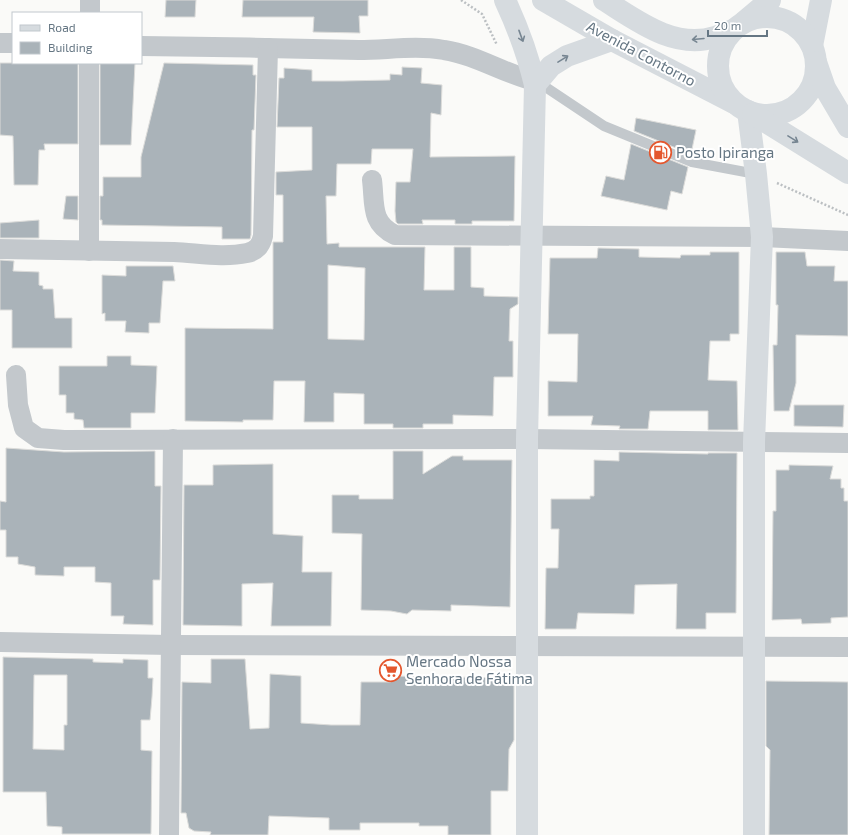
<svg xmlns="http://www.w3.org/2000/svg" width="848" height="835" viewBox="0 0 848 835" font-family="'Exo 2',sans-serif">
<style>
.building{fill:#aab3b9;stroke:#dcdcda;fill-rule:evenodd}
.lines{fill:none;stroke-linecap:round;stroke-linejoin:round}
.path{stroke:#bbbfc2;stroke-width:2.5;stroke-dasharray:2 2;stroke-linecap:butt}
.lane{stroke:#c3c8cc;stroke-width:10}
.street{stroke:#c3c8cc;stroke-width:20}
.secondary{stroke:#d6dbdf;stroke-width:22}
.primary{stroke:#d6dbdf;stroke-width:22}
.oneway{stroke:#768591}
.labels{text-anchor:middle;stroke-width:4;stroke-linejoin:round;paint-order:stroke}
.street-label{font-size:15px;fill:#657683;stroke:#fff}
.poi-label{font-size:15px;fill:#657683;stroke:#fff;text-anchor:start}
</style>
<rect width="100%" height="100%" fill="#fafaf8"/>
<!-- building -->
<g class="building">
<polygon points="166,0 196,0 195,17 165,17"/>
<polygon points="243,0 368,0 368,16 359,16 360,33 313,32 314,17 242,17"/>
<polygon points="0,63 78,63 78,144 44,144 45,150 39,150 38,185 14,185 13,136 0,135"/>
<polygon points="100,63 135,63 131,145 100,145"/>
<polygon points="164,63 253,65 253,75 256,75 254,130 252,130 251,235 250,239 222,239 222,227 102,225 102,220 100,220 100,196 103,196 103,177 141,177 141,157"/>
<path d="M402 67 422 68 421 83 442 85 441 115 431 113 430 157 515 156 514 221H472V224H455V220H422L423 224H398L396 222 395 211 396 182H410L413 149H372L371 164H337L336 196H326L327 244 339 243V247H425L424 290H454V247H471V287L484 288V296L518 297V304L510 309 509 341H513V377H494L493 416 453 415V424H423V428H393V424H364V394L334 393V422H304L305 381H274L273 420H243V422L185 421V328L273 329V242H283V195H276V172L312 170V127H277L279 78H284V68L312 70V81H343L390 80V74L402 75ZM328 265 365 268 364 340 328 339Z"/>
<polygon points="636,118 696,130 691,154 634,131"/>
<polygon points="631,144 688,167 682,194 671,191 667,210 601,196 606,176 624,180"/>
<polygon points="66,196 78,196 78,220 63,219"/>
<polygon points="39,220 39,238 0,238 0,223"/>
<polygon points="598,248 639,249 639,257 680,258 681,255 710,255 710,252 739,252 739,334 730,334 730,341 710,341 708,380 737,381 738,430 708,430 708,411 650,411 648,429 619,429 620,426 591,425 593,416 548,416 548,381 577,382 578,334 548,334 550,258 597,258"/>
<polygon points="776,252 805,252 807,266 835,266 834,281 848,281 848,336 796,335 796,383 789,411 774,411 773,345 777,345 778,305 776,305"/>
<polygon points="0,260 14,261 13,271 39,272 39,285 43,286 43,289 53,289 55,318 72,318 72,348 12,348 12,310 0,310"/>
<polygon points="126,266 173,266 175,281 163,281 160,323 149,323 149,333 125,332 126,321 105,321 105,313 102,314 102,275 126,276"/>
<polygon points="107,356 131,356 131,365 157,366 155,413 131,413 131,428 84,428 83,420 74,419 74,413 66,413 66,395 59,395 59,366 107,366"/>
<polygon points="794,405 844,405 843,427 794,426"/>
<polygon points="6,448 64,452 155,451 155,486 161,486 160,580 153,580 153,625 123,624 124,616 111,616 111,583 95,582 95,567 64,567 64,576 35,575 35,567 18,564 18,557 6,557 6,530 0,530 0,501 6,502"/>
<polygon points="393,451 423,451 423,474 452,456 463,456 463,460 512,460 510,607 451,605 451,611 412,610 407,614 391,611 361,610 362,534 332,533 332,495 359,495 359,499 393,499"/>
<polygon points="619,452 708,454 708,453 737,453 736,613 706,613 706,629 676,629 677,584 635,585 634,614 578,613 576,629 545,629 546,568 558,568 559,529 551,529 551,499 590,499 590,496 594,496 594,460 619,461"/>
<polygon points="273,464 273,534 303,536 302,572 332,572 331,626 271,626 273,583 242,584 242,626 183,625 184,485 213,485 213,465"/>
<polygon points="789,465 833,466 830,479 841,479 841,488 844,488 844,501 848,501 848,617 831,618 831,623 802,624 801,619 772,620 773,511 776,511 776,470 789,470"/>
<path d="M3 657 93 659V662L123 663V659L148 660V678H153L152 697 150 720H141V750L152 751 151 834H62V827L47 826 46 792H3ZM34 675H67V725H64V750L33 749Z"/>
<polygon points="211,659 245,659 250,729 269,728 270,674 301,676 301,723 331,725 360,725 361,682 391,682 391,676 514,678 514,740 509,749 508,791 491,791 491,835 448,835 448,826 419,826 419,823 360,823 360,830 329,830 329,818 269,816 268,835 210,835 211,832 194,831 189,828 186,813 181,813 182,682 211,683"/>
<polygon points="766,681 848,682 848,835 769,835 770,750 766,746"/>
</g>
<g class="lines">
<!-- path -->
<g class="path">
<polyline points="461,0 482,14 497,45"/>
<polyline points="777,183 848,215"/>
</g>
<!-- lane -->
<polyline class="lane" points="538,82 604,126 692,162 756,174"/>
<!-- street -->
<g class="street">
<polyline points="90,13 90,0"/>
<polyline points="0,43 13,43"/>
<path d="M141 46C214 47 286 48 359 50 387 50 416 45 444 50 477 55 506 75 538 82"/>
<path d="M372 180C375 204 370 223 395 235L762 237 848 241"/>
<path d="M0 249C58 250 116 251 174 252 198 253 223 258 247 253 257 251 261 245 263 236L268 48"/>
<polyline points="89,251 89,63"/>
<polyline points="16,375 18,405 24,428 38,438 64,440 527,439 848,443"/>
<polyline points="0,642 171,645 848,647"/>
<polyline points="169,835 173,439"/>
</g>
<!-- secondary -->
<g class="secondary">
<path d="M505 0C518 28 528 55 535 85L527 439V835"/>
<polyline points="744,22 770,0"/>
<polyline points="812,46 821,0"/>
<polyline points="535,85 551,66 567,56 612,40"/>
<polyline points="748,111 756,174 762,237 754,442 754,835"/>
</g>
<!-- primary -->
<g class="primary">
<polyline points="543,0 612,40 734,103"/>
<path d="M604 0C636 20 674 50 715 37 722 35 728 32 735 29"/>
<circle cx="767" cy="66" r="49"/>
<polyline points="816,62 825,88 848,127"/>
<polyline points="753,114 848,173"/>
</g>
</g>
<!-- one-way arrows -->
<defs><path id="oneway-shaft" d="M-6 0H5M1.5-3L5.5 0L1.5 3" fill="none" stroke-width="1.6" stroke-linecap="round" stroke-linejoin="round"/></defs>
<g class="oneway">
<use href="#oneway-shaft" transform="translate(521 36) rotate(70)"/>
<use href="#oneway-shaft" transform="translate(698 39) rotate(175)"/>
<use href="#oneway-shaft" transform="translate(563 59) rotate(-32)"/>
<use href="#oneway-shaft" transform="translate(793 139) rotate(32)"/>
</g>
<!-- icons -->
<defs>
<symbol id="fuel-ring" viewBox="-11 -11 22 22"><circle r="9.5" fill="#fff" stroke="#e4572e" stroke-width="1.5"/><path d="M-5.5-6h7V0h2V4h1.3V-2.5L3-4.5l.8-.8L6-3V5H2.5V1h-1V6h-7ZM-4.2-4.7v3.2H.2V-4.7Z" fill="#e4572e"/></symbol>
<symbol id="supermarket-ring" viewBox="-11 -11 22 22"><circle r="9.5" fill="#fff" stroke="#e4572e" stroke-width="1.5"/><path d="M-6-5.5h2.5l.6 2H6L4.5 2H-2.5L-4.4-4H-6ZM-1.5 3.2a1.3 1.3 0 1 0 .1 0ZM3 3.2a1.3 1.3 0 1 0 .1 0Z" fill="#e4572e"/></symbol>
</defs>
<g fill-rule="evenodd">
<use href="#fuel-ring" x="648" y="140" width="25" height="25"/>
<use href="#supermarket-ring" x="378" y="658" width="25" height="25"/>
</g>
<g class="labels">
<!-- street labels -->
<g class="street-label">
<text transform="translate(641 54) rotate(28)" y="5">Avenida Contorno</text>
</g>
<!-- poi labels -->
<g class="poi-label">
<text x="676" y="158">Posto Ipiranga</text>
<text x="406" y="667">Mercado Nossa<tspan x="406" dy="17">Senhora de Fátima</tspan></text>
</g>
</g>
<!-- legend -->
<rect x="12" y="12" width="130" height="52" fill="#ffffff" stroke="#c1c8cd"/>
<rect x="20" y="25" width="20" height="6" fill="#d6dbdf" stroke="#c1c8cd"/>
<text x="48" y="32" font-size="12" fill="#657683">Road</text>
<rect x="20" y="42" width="20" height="12" fill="#aab3b9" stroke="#c1c8cd"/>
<text x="48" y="52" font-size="12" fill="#657683">Building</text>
<!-- scale -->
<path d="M708 30v6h59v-6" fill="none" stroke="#657683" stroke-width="2"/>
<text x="714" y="30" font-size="12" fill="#657683" stroke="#ffffff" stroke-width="3" paint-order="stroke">20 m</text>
</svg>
